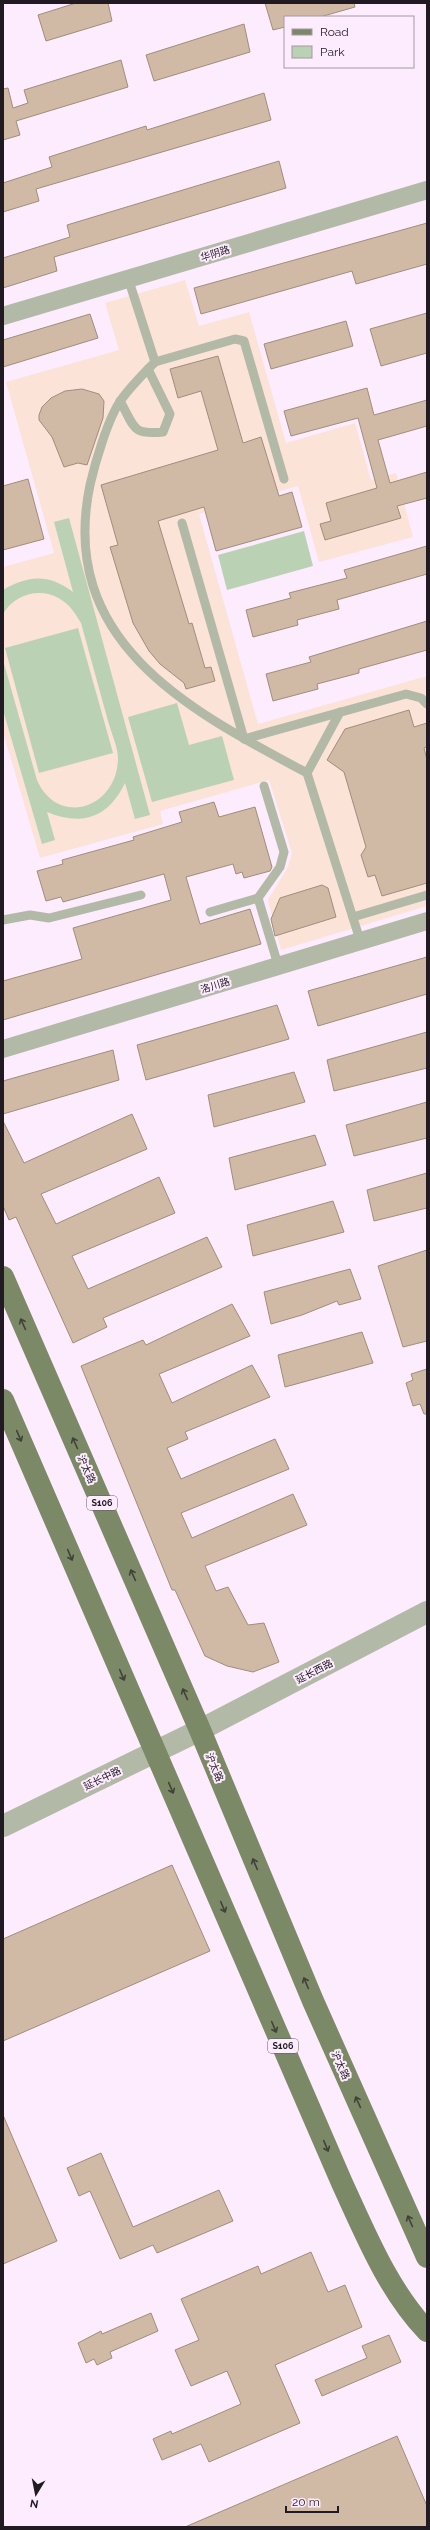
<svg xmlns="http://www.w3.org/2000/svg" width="430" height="2530" viewBox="0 0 430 2530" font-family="Raleway,'Noto Sans SC',sans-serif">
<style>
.education{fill:#fbe3d8}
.green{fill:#bad2b3}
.building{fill:#d0baa6;stroke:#a18d7a}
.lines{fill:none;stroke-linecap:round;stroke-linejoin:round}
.service{stroke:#b2b9a6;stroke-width:9}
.minor{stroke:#b2b9a6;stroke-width:18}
.tertiary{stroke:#b2b9a6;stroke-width:22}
.primary{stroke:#7c8966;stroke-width:22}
.oneway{stroke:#41413a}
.labels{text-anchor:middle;stroke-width:4;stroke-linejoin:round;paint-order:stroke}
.shield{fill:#fdecfe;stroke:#635964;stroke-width:1}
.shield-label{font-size:9px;font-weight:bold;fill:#211a22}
.street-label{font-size:10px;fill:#211a22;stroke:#fdecfe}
</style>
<rect width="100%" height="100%" fill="#fdecfe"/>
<!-- education -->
<polygon class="education" points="185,280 199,326 249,312 286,443 355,423 371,480 396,473 413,537 319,562 298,486 199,514 258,724 427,676 427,906 281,950 268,900 288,867 292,853 269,780 160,811 163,824 40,858 3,732 3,567 54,553 6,382 119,350 105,303"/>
<!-- green -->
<g class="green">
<path d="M69 518 150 815 135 819 125 783C109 817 82 827 47 812L55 840 42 844 3 710V660L37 780C58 828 117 808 118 759 118 747 111 732 108 721 99 688 90 656 81 623 76 615 71 606 63 601 43 586 15 593 3 614V590C29 575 49 574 73 592L54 522Z"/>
<polygon points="304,531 313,566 227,590 218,555"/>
<polygon points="78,628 113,753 39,773 5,648"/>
<polygon points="177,703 189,745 222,736 234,780 152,802 128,717"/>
</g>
<!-- building -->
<g class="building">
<polygon points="76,3 108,3 112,21 46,41 38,15"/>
<polygon points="265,3 354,3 355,7 320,17 285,17 285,27 273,30"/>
<polygon points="244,24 250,52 154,81 146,55"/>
<polygon points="121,60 128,87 16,121 20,135 3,140 3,89 8,88 13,108 28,103 24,90"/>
<polygon points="264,93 271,120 36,189 39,201 3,212 3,183 52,167 49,157 146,126 147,130"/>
<polygon points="279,161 286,188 54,257 57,271 3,288 3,258 70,237 67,225"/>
<polygon points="427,223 427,264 356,284 352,271 201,314 194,288"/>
<polygon points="427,313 427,353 381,366 370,329"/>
<polygon points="90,314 98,338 3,367 3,340"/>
<polygon points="346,321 353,346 271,369 264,344"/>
<polygon points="218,356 243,443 261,437 279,496 292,492 302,527 216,551 204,507 158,521 189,624 192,623 205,668 211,667 215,681 186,689 184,683 160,664 149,651 133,623 110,547 118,545 101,485 218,450 201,391 178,398 170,369"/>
<polygon points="367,388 374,415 427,400 427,426 378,440 390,483 427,472 427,498 397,506 401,518 325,540 320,524 331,521 326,503 377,488 358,418 291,436 284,411"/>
<polygon points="82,389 99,394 104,401 103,418 87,465 78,463 64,467 52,437 39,420 39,415 42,407 51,398 65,391"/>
<polygon points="28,479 44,539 3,550 3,486"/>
<polygon points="427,546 427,574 337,600 339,609 297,620 298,625 253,637 246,610 291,598 289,593 347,578 344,570"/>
<polygon points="427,621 427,650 359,669 359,673 317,684 318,689 273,701 266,674 311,662 309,657"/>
<polygon points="409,710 414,727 427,723 427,747 424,748 427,760 427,883 382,896 375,875 368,877 361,855 366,847 344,772 327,760 345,729"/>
<polygon points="214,802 219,817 255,807 272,867 270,871 244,878 242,872 236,874 233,864 186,877 200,924 250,909 261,944 3,1020 3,981 82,959 73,928 171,900 164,874 63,902 61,897 46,901 37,871 63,864 62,860 134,840 133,837 182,822 179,812"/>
<polygon points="322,885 328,888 336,917 275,936 271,919 280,898"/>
<polygon points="427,957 427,994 318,1026 308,991"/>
<polygon points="277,1005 289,1039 146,1080 137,1045"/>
<polygon points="427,1032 427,1068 334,1091 327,1060"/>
<polygon points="113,1050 119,1080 3,1114 3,1081"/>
<polygon points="294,1072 305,1102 214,1127 208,1095"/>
<polygon points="427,1102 427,1138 354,1156 346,1125"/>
<polygon points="132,1114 147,1149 41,1194 56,1224 159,1177 175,1213 72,1256 88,1289 207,1237 222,1267 103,1318 107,1327 73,1343 16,1217 9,1220 3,1206 3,1121 24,1163"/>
<polygon points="315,1135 326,1165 235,1190 229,1158"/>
<polygon points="427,1173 427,1208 374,1221 367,1190"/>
<polygon points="333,1201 344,1232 253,1256 247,1225"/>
<polygon points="427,1250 427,1341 403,1347 378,1266"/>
<polygon points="350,1269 361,1299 339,1305 337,1301 302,1315 271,1324 264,1292"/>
<polygon points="232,1304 250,1336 159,1374 172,1403 252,1365 270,1397 185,1432 188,1439 167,1448 181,1479 275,1439 289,1469 181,1513 192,1538 293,1494 307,1525 205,1566 216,1591 228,1587 248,1625 264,1623 279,1662 253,1672 227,1666 205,1656 175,1590 172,1590 81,1366 143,1340 146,1345"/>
<polygon points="362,1332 373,1363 285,1387 278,1355"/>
<polygon points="427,1369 427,1414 424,1414 420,1404 413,1406 406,1383 413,1380 411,1374"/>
<polygon points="172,1865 210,1951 3,2041 3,1939"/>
<polygon points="3,2115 57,2241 3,2264"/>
<polygon points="101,2153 133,2227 219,2190 233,2221 157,2253 153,2245 120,2259 90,2191 79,2196 67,2168"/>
<polygon points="311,2252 328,2292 345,2285 362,2327 275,2365 300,2423 209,2462 201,2444 162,2460 153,2439 171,2431 172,2434 241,2404 227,2371 191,2386 175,2350 199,2340 181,2299 258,2266 261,2274"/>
<polygon points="151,2313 158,2331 110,2352 112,2358 97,2365 94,2359 86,2363 78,2343 101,2331 102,2334"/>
<polygon points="389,2335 401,2362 322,2396 315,2380 367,2358 362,2346"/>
<polygon points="397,2436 427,2506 427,2527 185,2527"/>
</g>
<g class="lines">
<!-- service -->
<g class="service">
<path d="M128 278 155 362C143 374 131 386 121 400 108 418 95 463 90 485 57 643 191 711 307 773L360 940"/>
<polyline points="155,362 235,339 244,341 284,479"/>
<path d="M120 401C135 427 131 435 163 432L170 414 148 369"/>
<polyline points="182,523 244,739 406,694 421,698 427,704"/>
<polyline points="307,773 340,712"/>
<polyline points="264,786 284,852 280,867 258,898 278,965"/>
<polyline points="210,912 258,898"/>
<polyline points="353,917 427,895"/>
<polyline points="3,920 30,915 49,918 141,895"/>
</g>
<!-- minor -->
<g class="minor">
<polyline points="3,316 427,190"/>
<polyline points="3,1049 427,921"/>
</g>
<!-- tertiary -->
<polyline class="tertiary" points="3,1826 200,1730 427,1612"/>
<!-- primary -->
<g class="primary">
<polyline points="3,1277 200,1730 313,2001 427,2257"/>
<path d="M3 1400 342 2183C366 2235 388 2290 427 2331"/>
</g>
</g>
<!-- one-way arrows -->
<defs><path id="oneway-shaft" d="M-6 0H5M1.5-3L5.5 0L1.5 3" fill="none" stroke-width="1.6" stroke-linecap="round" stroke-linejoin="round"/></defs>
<g class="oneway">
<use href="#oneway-shaft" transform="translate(23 1324) rotate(-114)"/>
<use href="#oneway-shaft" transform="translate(19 1436) rotate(67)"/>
<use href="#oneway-shaft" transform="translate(75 1443) rotate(-114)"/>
<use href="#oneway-shaft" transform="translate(70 1555) rotate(67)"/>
<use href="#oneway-shaft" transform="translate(133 1575) rotate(-114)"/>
<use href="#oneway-shaft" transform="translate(122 1675) rotate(67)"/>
<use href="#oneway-shaft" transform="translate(185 1694) rotate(-114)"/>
<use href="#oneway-shaft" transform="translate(171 1788) rotate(67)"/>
<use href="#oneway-shaft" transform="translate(255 1864) rotate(-113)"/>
<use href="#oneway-shaft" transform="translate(223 1907) rotate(67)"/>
<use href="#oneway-shaft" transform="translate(306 1983) rotate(-113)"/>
<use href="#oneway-shaft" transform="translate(274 2027) rotate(67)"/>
<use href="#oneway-shaft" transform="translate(358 2102) rotate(-114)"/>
<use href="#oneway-shaft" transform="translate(326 2146) rotate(67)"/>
<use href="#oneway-shaft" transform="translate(410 2221) rotate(-114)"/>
</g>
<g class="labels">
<!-- shield labels -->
<g class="shield">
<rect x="87" y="1496" width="30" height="14" rx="3"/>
<rect x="268" y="2039" width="30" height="14" rx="3"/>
</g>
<g class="shield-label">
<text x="102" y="1506">S106</text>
<text x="283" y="2049">S106</text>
</g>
<!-- street labels -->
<g class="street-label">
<text transform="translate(215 253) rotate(-17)" y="4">华阴路</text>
<text transform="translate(215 985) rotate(-17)" y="4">洛川路</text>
<text transform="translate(87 1469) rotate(66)" y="4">沪太路</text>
<text transform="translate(314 1671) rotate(-27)" y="4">延长西路</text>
<text transform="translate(215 1767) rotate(67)" y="4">沪太路</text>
<text transform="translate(102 1778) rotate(-26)" y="4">延长中路</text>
<text transform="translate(341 2065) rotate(66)" y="4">沪太路</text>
</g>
</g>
<!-- border -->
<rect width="430" height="2530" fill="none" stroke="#211a22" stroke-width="8"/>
<!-- legend -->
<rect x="284" y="16" width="130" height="52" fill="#fdecfe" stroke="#a598a6"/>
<rect x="292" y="29" width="20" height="6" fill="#7c8966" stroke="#a598a6"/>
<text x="320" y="36" font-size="12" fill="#211a22">Road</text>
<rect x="292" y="46" width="20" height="12" fill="#bad2b3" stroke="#a598a6"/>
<text x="320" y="56" font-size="12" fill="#211a22">Park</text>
<!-- north arrow -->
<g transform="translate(36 2494) rotate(190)" stroke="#fdecfe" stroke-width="3" paint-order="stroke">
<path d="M0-3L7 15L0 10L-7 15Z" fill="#211a22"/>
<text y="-6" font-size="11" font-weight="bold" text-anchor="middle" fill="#211a22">N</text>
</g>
<!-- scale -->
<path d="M286 2506v6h52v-6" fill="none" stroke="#211a22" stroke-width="2"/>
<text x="292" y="2506" font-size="12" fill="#211a22" stroke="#fdecfe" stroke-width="3" paint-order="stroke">20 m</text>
</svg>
